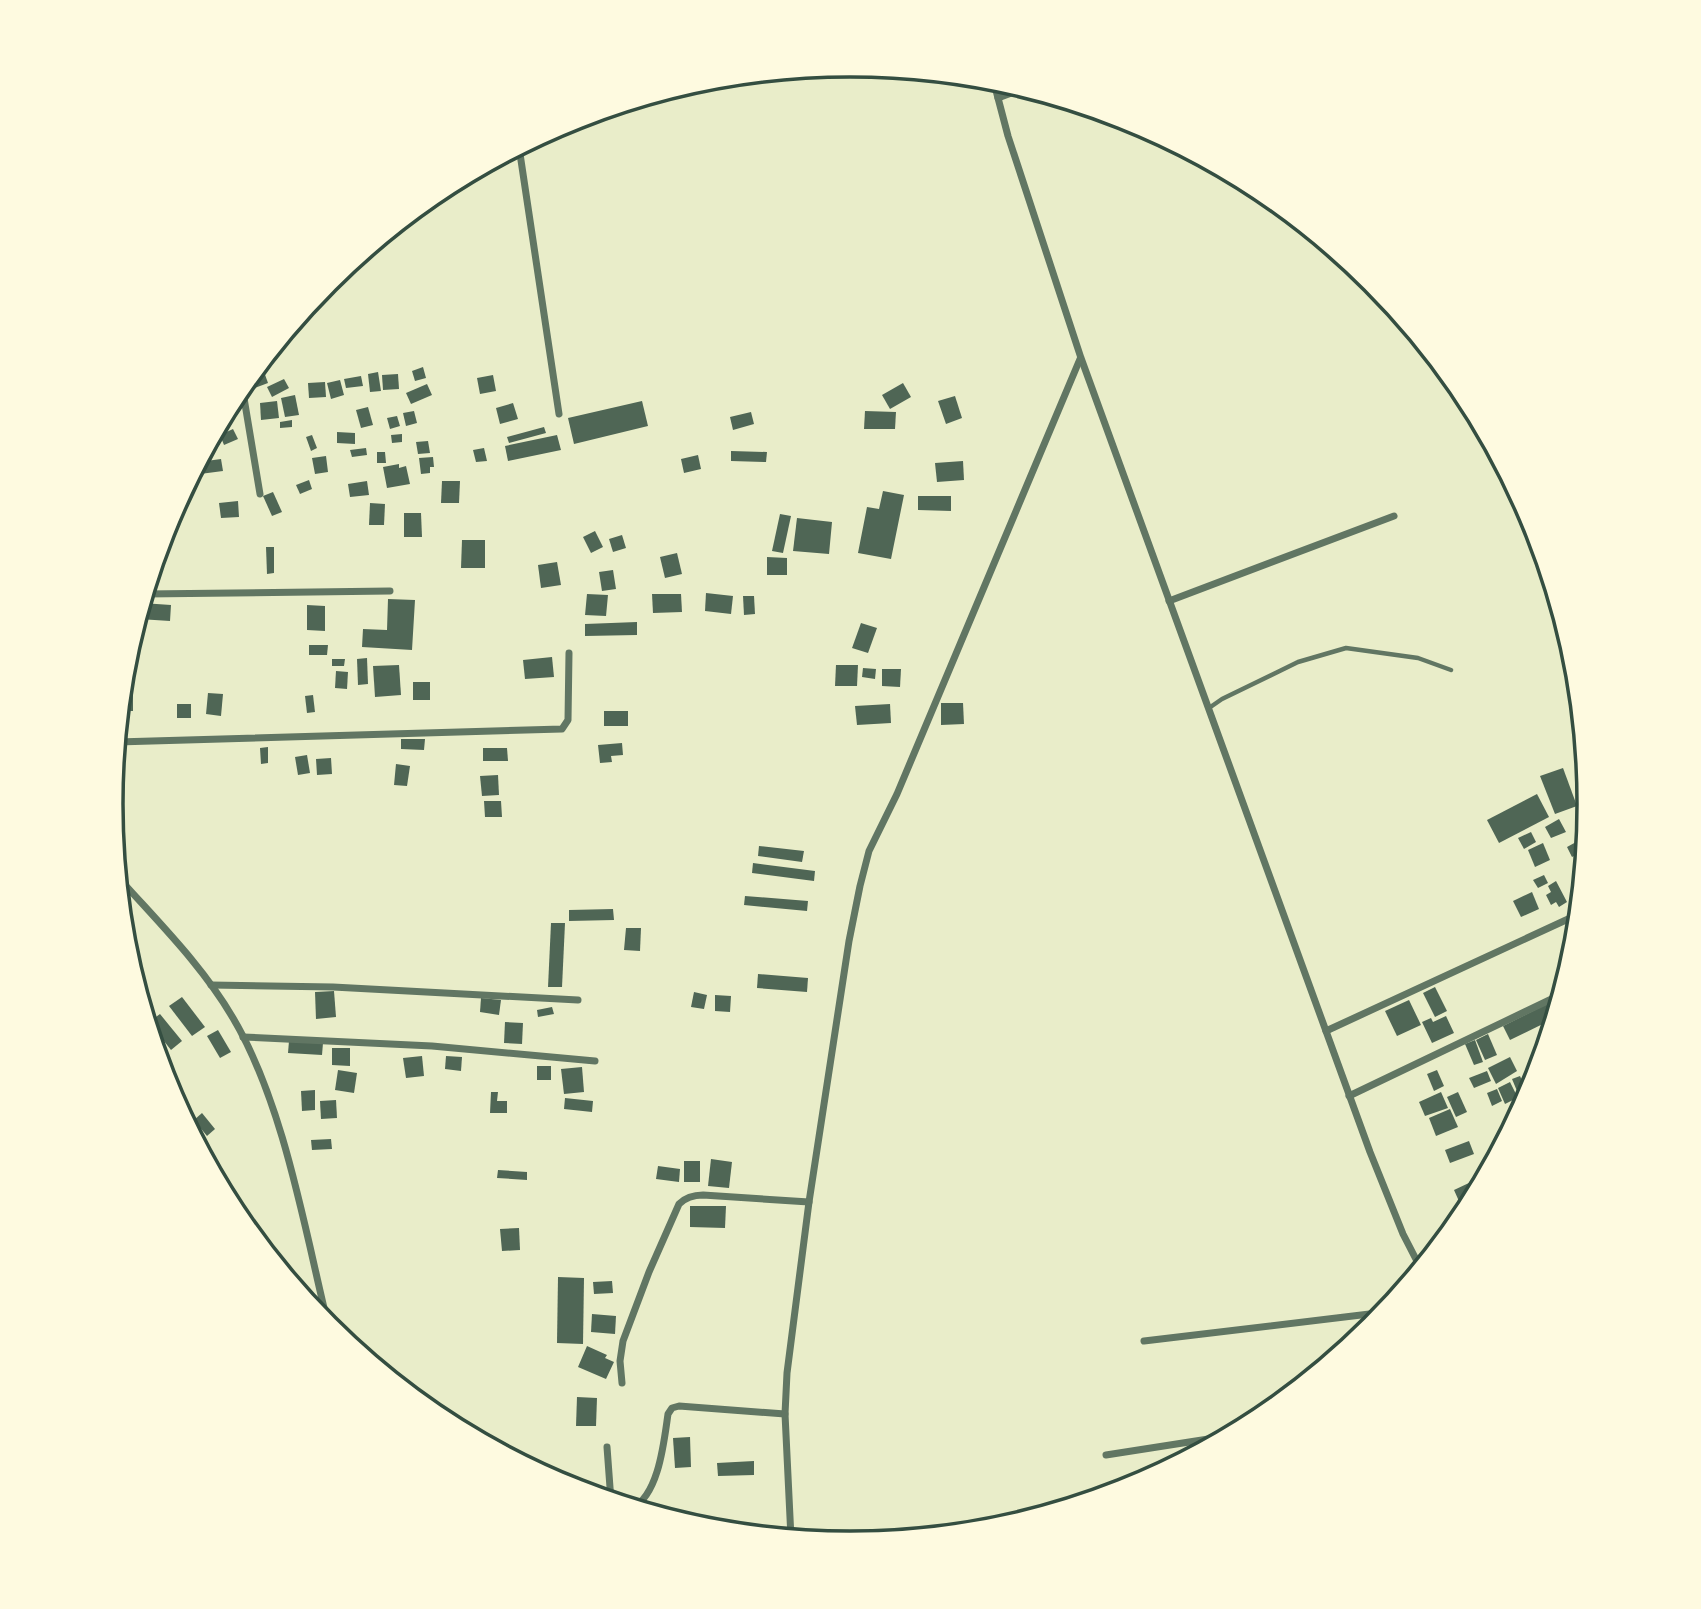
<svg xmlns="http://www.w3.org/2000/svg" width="1701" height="1609" viewBox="0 0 1701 1609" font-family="'Source Sans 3',sans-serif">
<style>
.building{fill:#4f6655}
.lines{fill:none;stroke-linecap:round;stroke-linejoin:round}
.service{stroke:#617663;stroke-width:4.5}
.minor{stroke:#617663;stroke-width:7}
.rim{fill:none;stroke:#344e41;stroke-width:3.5}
</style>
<rect width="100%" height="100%" fill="#e9edc9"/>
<!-- building -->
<g class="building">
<polygon points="423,367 426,378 415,381 412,371"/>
<polygon points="263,369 268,383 249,390 246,381 252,373"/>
<polygon points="378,372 381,391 370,392 368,374"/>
<polygon points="398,374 399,389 383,390 382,375"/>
<polygon points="493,375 496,391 480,394 477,378"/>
<polygon points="361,376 363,386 346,388 344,379"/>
<polygon points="284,379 289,388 272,397 267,387"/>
<polygon points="340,380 344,395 331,399 327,383"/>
<polygon points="325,382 326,397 309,398 308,383"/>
<polygon points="903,383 911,397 890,409 882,395"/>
<polygon points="427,384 432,395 411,404 406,393"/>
<polygon points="295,395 299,415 285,417 281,398"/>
<polygon points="955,396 962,418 946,424 938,401"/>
<polygon points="277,401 279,418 261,420 260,403"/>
<polygon points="642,401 648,426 574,444 568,418"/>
<polygon points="513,403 518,419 500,424 496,408"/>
<polygon points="368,407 373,425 361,428 356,410"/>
<polygon points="414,411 417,423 406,426 403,413"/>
<polygon points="865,411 896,412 895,429 864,429"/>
<polygon points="751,412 754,424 733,430 730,417"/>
<polygon points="397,416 400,426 390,429 387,418"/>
<polygon points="292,420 292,427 280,428 280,422"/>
<polygon points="544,427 546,433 509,443 507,437"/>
<polygon points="233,429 238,439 224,445 220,435"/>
<polygon points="337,432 355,433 355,444 337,443"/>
<polygon points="402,434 402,442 392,443 391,435"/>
<polygon points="312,435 317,448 311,451 306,437"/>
<polygon points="557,435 561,450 508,461 505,446"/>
<polygon points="428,441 430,453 418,454 416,442"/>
<polygon points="366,448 367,455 352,457 350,450"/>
<polygon points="484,448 487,461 476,462 473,450"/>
<polygon points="731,451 767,452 766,462 731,461"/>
<polygon points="377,452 385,452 386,463 377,463"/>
<polygon points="698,455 701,469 684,473 681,459"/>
<polygon points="326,456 328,472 315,474 312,458"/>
<polygon points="433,457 434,467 430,467 430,473 421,474 419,458"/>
<polygon points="221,459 223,471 200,474 199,462"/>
<polygon points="963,461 964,480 937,482 935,463"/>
<polygon points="399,464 399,468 406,466 410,484 387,488 383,467"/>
<polygon points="309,480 312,489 300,494 296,485"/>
<polygon points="367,481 369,495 350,497 348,484"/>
<polygon points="442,481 460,481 459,503 441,503"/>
<polygon points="883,491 904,495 891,559 858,553 867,507 879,509"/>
<polygon points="273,492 282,512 272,516 263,496"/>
<polygon points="918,496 951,496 951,511 918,510"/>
<polygon points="238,501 239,517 221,518 219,503"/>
<polygon points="370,503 385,504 384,525 369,525"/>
<polygon points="404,513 421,513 422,537 404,537"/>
<polygon points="780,514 791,516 783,553 772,551"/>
<polygon points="797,518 832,522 829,554 793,551"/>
<polygon points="595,531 603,547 591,553 583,537"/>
<polygon points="622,535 626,548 613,552 609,539"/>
<polygon points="462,540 485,540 485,568 461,568"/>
<polygon points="266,547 274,547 274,573 267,574"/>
<polygon points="677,553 682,574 665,578 660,557"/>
<polygon points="767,557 787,558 787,575 767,575"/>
<polygon points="557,562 561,585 541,588 538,565"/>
<polygon points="613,570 616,589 602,591 599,572"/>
<polygon points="706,593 733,596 731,614 705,611"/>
<polygon points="587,594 608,595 606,616 585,615"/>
<polygon points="652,594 681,594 682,612 653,613"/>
<polygon points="743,596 754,596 755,614 744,615"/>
<polygon points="388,599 415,600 412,650 362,647 363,629 387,630"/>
<polygon points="142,603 171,605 170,621 139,619"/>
<polygon points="307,605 325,606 325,631 307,630"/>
<polygon points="637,622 637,635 585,636 585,624"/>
<polygon points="861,623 877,628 868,653 852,648"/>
<polygon points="131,642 135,642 135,657 126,657"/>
<polygon points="309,645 328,645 327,655 309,655"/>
<polygon points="552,657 554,677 525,679 523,660"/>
<polygon points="367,658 368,684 358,685 357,659"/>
<polygon points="332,659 345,659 344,666 332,666"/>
<polygon points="399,665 401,695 375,697 373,666"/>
<polygon points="836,665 858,665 857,686 835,686"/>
<polygon points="863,668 876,669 875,679 862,677"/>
<polygon points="882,669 901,669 900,687 882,686"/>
<polygon points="336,671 348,672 347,689 335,688"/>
<rect x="413" y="682" width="17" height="18"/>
<polygon points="133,691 133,711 120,711 122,692"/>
<polygon points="208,693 223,694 221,716 206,714"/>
<polygon points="313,695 315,712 307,713 305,696"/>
<polygon points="941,703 963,703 964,724 941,725"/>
<rect x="177" y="704" width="14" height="14"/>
<polygon points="890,704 891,723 857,725 855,706"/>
<rect x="604" y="711" width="24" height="15"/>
<polygon points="401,739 425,739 424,750 401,749"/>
<polygon points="622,743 623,755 611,756 612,762 600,763 598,745"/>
<polygon points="268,747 268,763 261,764 260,748"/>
<polygon points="483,748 507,748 508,761 483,761"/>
<polygon points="307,755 310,773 298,775 295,757"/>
<polygon points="331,758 332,774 317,775 316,759"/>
<polygon points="396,764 410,766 407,786 394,785"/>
<polygon points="1563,768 1577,806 1555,814 1540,776"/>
<polygon points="498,775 499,795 482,796 480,776"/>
<polygon points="1537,794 1549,817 1499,843 1487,820"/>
<polygon points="484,801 501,801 502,817 485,817"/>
<polygon points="1559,819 1566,832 1551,838 1545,827"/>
<polygon points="1531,832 1536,842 1524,849 1518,838"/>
<polygon points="1587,836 1585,861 1580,853 1572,857 1567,847"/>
<polygon points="1543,843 1550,860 1535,867 1528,850"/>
<polygon points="759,846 804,851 802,862 758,856"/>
<polygon points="753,863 815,871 814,881 752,873"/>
<polygon points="1544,875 1548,883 1538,888 1533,880"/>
<polygon points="1556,881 1567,902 1559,907 1556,902 1551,905 1546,895 1551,892 1548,886"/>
<polygon points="1532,892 1539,909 1521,917 1513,901"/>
<polygon points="745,896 808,901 807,911 744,905"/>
<polygon points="613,909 614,920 569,921 569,910"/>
<polygon points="551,923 565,923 562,987 548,987"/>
<polygon points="626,928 641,928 640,951 624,950"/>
<polygon points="758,974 808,978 807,992 757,988"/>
<polygon points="1435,987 1447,1011 1435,1017 1423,993"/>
<polygon points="334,991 336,1017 316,1019 315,992"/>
<polygon points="694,992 707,995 704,1009 691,1007"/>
<polygon points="715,995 731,996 730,1012 715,1011"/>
<polygon points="182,997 205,1027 192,1036 169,1006"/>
<polygon points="481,998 501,1000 499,1015 480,1012"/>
<polygon points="1557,999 1559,1004 1555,1018 1510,1040 1503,1026"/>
<polygon points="1409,1000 1421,1025 1397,1036 1385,1011"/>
<polygon points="552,1007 554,1014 538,1017 537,1010"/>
<polygon points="160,1014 182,1041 171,1050 149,1022"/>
<polygon points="1446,1016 1454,1033 1432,1043 1422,1022 1431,1018 1433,1022"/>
<polygon points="505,1022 523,1023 522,1044 504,1043"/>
<polygon points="218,1030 231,1052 220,1058 207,1036"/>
<polygon points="1488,1034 1497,1055 1485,1060 1476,1040"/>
<polygon points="1475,1040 1483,1062 1474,1065 1465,1044"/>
<polygon points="289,1041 323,1043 322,1055 288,1053"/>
<polygon points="332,1048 350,1048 350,1066 332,1065"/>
<polygon points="422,1056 424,1076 406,1078 403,1058"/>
<polygon points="446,1056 462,1057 461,1071 445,1069"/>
<polygon points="1510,1057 1517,1071 1496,1084 1488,1068"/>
<rect x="537" y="1066" width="14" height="14"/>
<polygon points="582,1067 584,1092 564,1094 561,1069"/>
<polygon points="338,1070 357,1073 354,1093 335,1090"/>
<polygon points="1437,1070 1444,1086 1434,1091 1427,1074"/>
<polygon points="1487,1071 1491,1081 1474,1088 1469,1078"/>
<polygon points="1520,1076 1525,1087 1517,1091 1512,1079"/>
<polygon points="1510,1082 1516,1094 1523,1090 1525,1094 1505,1104 1498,1088"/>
<polygon points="1497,1089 1502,1101 1492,1106 1487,1093"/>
<polygon points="315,1090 315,1110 302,1111 301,1091"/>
<polygon points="491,1092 498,1092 497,1101 507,1101 507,1113 490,1113"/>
<polygon points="1441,1092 1448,1108 1425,1116 1419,1102"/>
<polygon points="1458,1092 1467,1112 1456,1117 1447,1097"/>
<polygon points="565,1098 593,1101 592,1112 564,1109"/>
<polygon points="336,1100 337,1118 321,1119 320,1101"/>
<polygon points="1450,1109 1458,1127 1436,1136 1429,1118"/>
<polygon points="202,1113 215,1129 207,1136 194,1120"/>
<polygon points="331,1139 332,1149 312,1150 311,1140"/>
<polygon points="1469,1141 1474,1154 1450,1163 1445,1150"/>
<polygon points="711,1159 732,1162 729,1188 708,1186"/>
<rect x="684" y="1161" width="16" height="21"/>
<polygon points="658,1166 680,1169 679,1182 656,1179"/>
<polygon points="498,1170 527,1172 527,1180 497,1178"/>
<polygon points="1471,1182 1477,1193 1471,1196 1472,1203 1462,1208 1454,1190"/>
<polygon points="690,1206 726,1206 725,1228 690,1227"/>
<polygon points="519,1228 520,1250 502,1251 500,1229"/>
<polygon points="558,1277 584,1278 583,1344 557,1343"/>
<polygon points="612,1281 613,1293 594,1294 593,1282"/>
<polygon points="1404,1289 1399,1296 1389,1297 1388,1290"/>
<polygon points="592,1314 616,1316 615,1334 591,1332"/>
<polygon points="587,1346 607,1355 605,1358 614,1362 606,1379 578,1367"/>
<polygon points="577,1397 597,1398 596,1426 576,1426"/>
<polygon points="690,1437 691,1467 675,1468 673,1438"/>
<polygon points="754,1461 754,1475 718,1476 717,1463"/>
</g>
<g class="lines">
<!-- service -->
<polyline class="service" points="1209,708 1222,699 1298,662 1346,648 1418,658 1451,670"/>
<!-- minor -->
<g class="minor">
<polyline points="993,79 1008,136 1081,358 1370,1152 1403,1234 1421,1269"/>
<polyline points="998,98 1025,88"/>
<polyline points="519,147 559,414"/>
<polyline points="242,386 260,494"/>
<polyline points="145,594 390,591"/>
<polyline points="1169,601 1394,516"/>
<polyline points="117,742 562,729 568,720 569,653"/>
<path d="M118 877C158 922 202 965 233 1018 284 1104 305 1231 329 1329"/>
<polyline points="211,985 333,987 578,1000"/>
<polyline points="1326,1031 1579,914"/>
<polyline points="243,1037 432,1046 595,1061"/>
<polyline points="1349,1096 1562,994"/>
<polyline points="1144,1341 1386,1312"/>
<path d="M622 1383 620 1361 623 1341 649 1272 679 1204C686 1197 693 1195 703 1195L809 1202"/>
<polyline points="607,1447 611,1501"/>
<polyline points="1106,1455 1234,1435"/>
<path d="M632 1508C659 1495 664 1441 668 1414L672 1408 679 1406 785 1414"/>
<polyline points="791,1538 785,1414 787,1373 809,1202 849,941 860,886 869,851 897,794 1080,359"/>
</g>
</g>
<!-- crop -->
<path d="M0 0H1701V1609H0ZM123 804a727 727 0 1 1 1454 0a727 727 0 1 1-1454 0Z" fill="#fefae0" fill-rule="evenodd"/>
<path class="rim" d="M123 804a727 727 0 1 1 1454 0a727 727 0 1 1-1454 0Z"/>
</svg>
